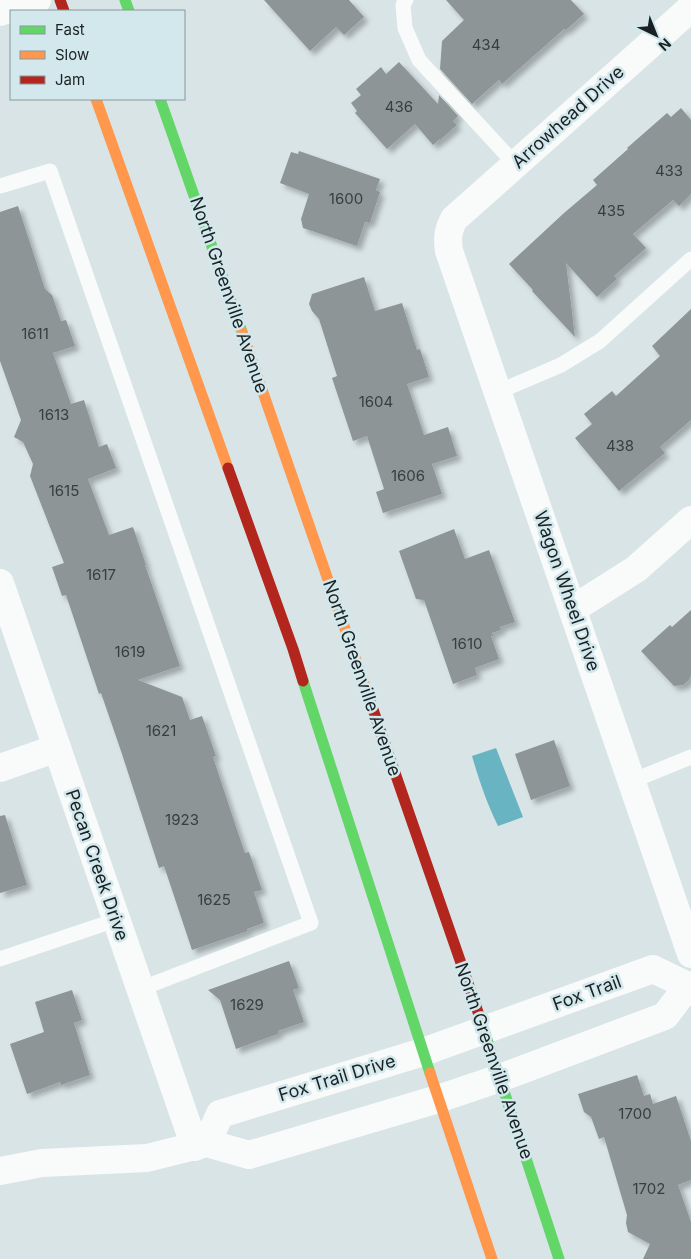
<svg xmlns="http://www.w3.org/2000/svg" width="691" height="1259" viewBox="0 0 691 1259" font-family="Inter,sans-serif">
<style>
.water{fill:#68b4c2}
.building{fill:#8d9597;filter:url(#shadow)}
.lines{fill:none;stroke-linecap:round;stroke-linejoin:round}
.lane{stroke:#f9fbfb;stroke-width:15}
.street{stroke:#f9fbfb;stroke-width:28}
.fast{stroke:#63d668;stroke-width:11}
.slow{stroke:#ff974d;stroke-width:11}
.jam{stroke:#b3261e;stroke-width:11}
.labels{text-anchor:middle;stroke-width:5;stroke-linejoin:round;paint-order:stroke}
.number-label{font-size:15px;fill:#373e40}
.street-label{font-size:18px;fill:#1a2123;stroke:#d3e8ec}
</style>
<defs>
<filter id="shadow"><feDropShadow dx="4.5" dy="4.5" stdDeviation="2.5" flood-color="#0004"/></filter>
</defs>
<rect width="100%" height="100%" fill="#d9e4e6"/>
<!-- water -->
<path class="water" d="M496 748 523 817 498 826C487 804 479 780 472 756Z"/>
<!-- building -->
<g class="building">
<polygon points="264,0 349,0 364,17 344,35 336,27 310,51"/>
<polygon points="446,0 571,0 584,14 566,30 564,29 502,84 499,80 472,104 440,69 442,41 464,20"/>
<polygon points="399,62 438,104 439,95 458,116 453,121 457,125 440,140 440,139 433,145 415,124 387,149 355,113 357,111 351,103 361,95 356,89 381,67 386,74"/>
<polygon points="681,108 691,120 691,194 679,206 673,200 633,234 646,248 614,276 617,279 597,297 566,263 575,337 532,291 533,290 509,264 564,213 597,185 593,180 628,149 627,148 667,113 671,117"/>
<polygon points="299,151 380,179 376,190 380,192 370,223 365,222 357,246 303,228 301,219 309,194 280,183 291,152 298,154"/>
<polygon points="18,206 45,289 52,295 61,321 66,320 75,346 53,353 71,404 84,400 99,447 107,444 116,468 88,479 109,535 133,527 146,565 145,565 180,666 138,680 182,697 190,720 202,716 216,756 213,757 236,827 245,853 249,852 262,890 254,892 264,923 247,929 248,931 192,950 164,866 159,868 121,751 101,693 99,694 66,595 62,596 52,567 64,563 30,476 33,464 23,442 14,437 21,420 0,361 0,212"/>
<polygon points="364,277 375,311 402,303 417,350 420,349 429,377 407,384 424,435 448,427 457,456 432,464 442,494 383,513 376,492 384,489 367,436 353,441 332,378 337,376 319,319 312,311 309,304 312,294"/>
<polygon points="691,309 691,420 660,447 665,453 619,491 575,438 592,424 584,414 612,391 616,396 660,356 652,346"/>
<polygon points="454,529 465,559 489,550 515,622 500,627 501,630 492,633 493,636 491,636 499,659 475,668 477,675 453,684 424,600 416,599 399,551"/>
<polygon points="691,610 691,675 689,680 683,685 674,686 641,651 670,625 672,627"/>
<polygon points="554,740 570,786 531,800 515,754"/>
<polygon points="5,815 27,885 0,893 0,816"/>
<polygon points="289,961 299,988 293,990 304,1022 278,1031 278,1034 236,1049 220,1000 208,990"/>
<polygon points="72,990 82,1020 74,1023 90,1075 61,1085 60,1082 27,1094 10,1044 44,1032 35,1002"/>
<polygon points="637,1075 644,1096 650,1094 653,1104 676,1096 691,1141 691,1180 678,1185 691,1222 691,1259 643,1259 650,1244 628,1232 626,1223 627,1215 604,1137 599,1139 591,1117 584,1112 578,1094"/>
</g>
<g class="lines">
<!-- lane -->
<g class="lane">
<polyline points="406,0 403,5 405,28 419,60 515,164"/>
<polyline points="0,186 50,171 311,923 140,989"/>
<polyline points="498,392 561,365 600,341 691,259"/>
<polyline points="632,781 691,757"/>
<polyline points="0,959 116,920"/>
</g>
<!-- street -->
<g class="street">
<path d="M691 8 454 219C448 230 447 238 449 251L691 954"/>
<polyline points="0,12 37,0"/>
<polyline points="0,583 195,1147"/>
<polyline points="573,609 636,569 691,520"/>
<polyline points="0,768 57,748"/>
<polyline points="207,1143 220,1114 423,1052 653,969 688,986"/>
<polyline points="0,1171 42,1163 147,1158 207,1143 249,1155 438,1099 500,1078 665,1016 688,986 691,985"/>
</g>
<!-- fast -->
<g class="fast">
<polyline points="125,0 129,11"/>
<polyline points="160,99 242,332"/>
<polyline points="303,681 430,1073"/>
<polyline points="479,1015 559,1259"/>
</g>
<!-- slow -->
<g class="slow">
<polyline points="96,99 228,468"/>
<polyline points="242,332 368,695"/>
<polyline points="430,1073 492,1259"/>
</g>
<!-- jam -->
<g class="jam">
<polyline points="60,0 64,11"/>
<polyline points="228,468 293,649 303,681"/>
<polyline points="368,695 479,1015"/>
</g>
</g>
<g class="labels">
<!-- number labels -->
<g class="number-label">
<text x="486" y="50">434</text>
<text x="399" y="112">436</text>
<text x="669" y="176">433</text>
<text x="346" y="204">1600</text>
<text x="611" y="216">435</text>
<text x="35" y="339">1611</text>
<text x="376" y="407">1604</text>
<text x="54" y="420">1613</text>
<text x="620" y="451">438</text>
<text x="408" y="481">1606</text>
<text x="64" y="496">1615</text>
<text x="101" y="580">1617</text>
<text x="467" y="649">1610</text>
<text x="130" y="657">1619</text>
<text x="161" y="736">1621</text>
<text x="182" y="825">1923</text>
<text x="214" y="905">1625</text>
<text x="247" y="1010">1629</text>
<text x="635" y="1119">1700</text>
<text x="649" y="1194">1702</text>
</g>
<!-- street labels -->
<g class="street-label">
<text transform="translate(568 117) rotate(-42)" y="6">Arrowhead Drive</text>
<text transform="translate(229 295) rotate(71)" y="6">North Greenville Avenue</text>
<text transform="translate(567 591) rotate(71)" y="6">Wagon Wheel Drive</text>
<text transform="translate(362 678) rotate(71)" y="6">North Greenville Avenue</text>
<text transform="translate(97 865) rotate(71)" y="6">Pecan Creek Drive</text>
<text transform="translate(587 993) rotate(-20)" y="6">Fox Trail</text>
<text transform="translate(494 1061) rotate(71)" y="6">North Greenville Avenue</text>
<text transform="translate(337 1078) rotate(-17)" y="6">Fox Trail Drive</text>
</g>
</g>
<!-- legend -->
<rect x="10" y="10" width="175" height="90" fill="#d3e8ec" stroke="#89989c"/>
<rect x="20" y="26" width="25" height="8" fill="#63d668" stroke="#89989c"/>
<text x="55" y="35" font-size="15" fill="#1a2123">Fast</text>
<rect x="20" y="51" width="25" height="8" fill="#ff974d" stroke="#89989c"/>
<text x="55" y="60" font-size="15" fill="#1a2123">Slow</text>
<rect x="20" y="76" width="25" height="8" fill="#b3261e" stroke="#89989c"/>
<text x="55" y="85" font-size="15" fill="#1a2123">Jam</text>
<!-- north arrow -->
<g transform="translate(656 35) rotate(137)" stroke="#d3e8ec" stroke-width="4" paint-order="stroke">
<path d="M0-4L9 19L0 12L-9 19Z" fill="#1a2123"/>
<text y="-8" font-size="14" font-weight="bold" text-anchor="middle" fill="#1a2123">N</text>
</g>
</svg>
